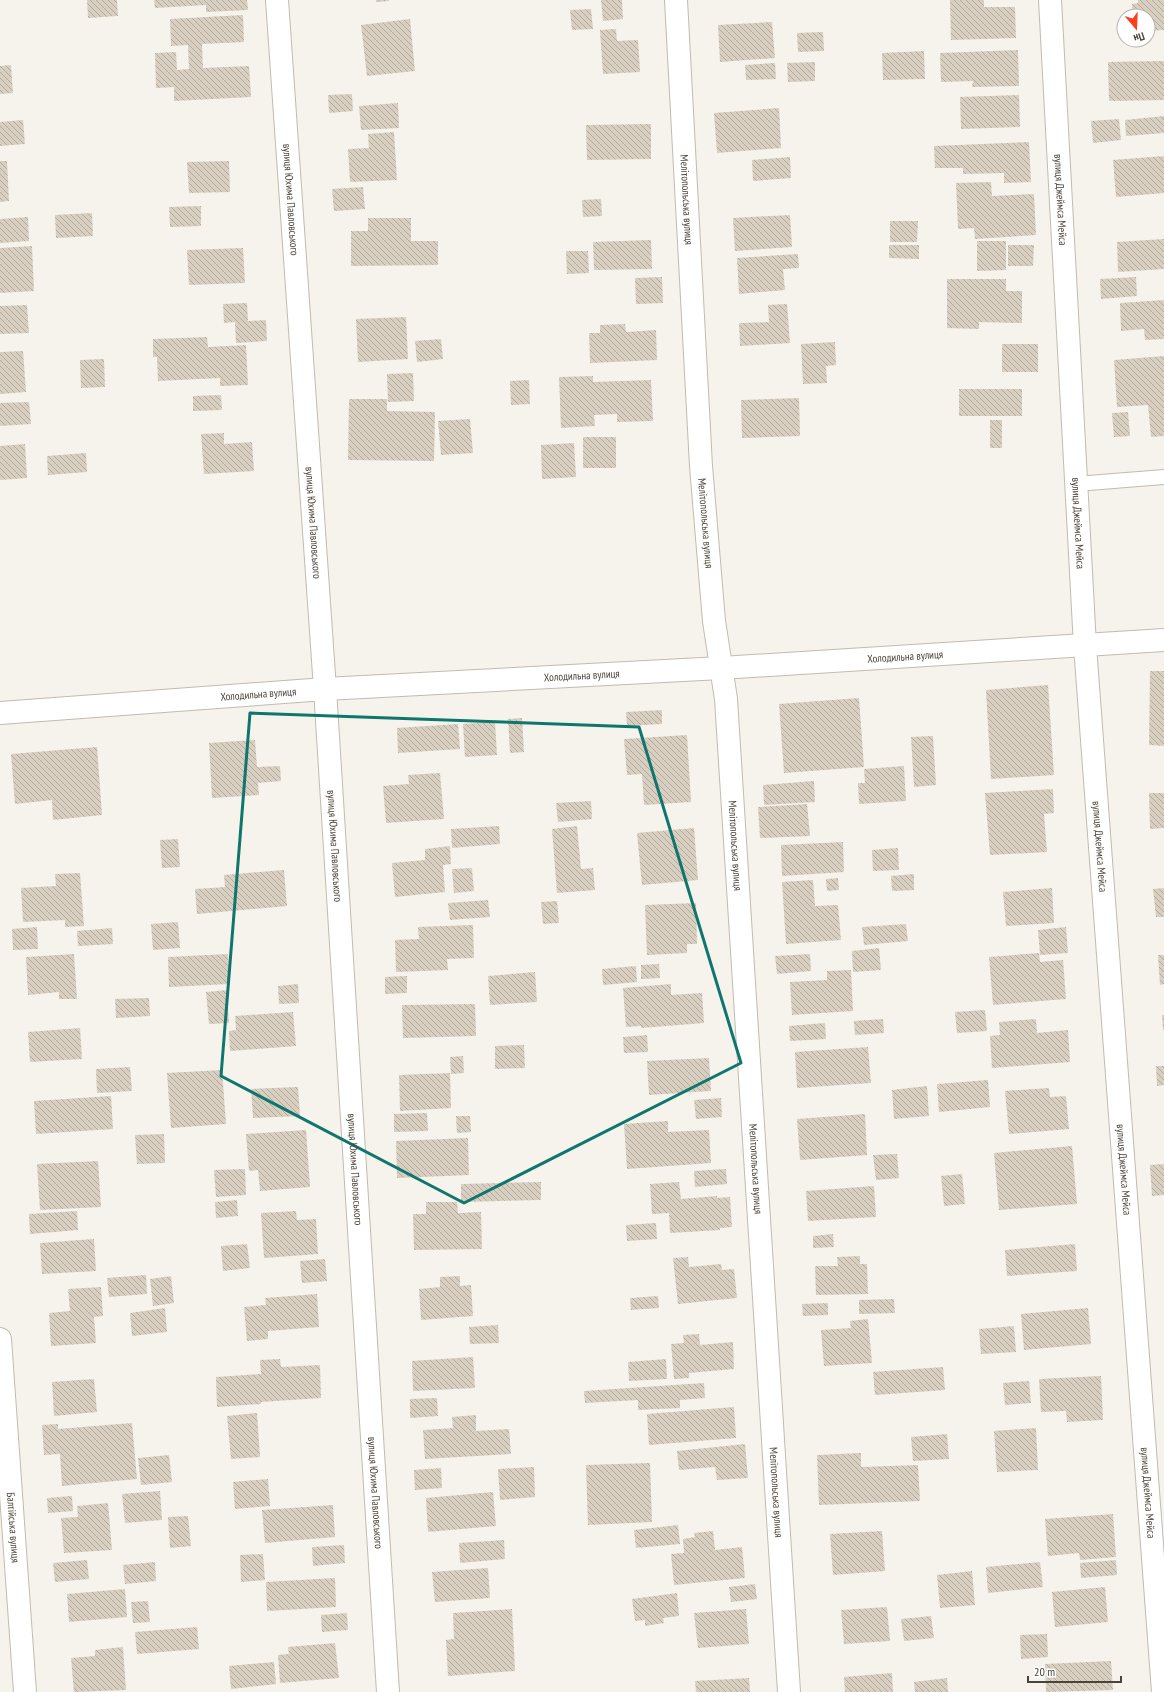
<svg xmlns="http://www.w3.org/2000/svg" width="1164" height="1692" viewBox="0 0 1164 1692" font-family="'PT Sans Narrow',sans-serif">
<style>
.building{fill:url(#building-back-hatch)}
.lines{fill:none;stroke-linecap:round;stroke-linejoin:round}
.service-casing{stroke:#c2bbae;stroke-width:16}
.minor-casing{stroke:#c2bbae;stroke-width:24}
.service{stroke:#fff;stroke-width:14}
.minor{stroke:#fff;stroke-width:22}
.marked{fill:none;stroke:#0f766e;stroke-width:3;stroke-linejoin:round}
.labels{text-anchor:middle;stroke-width:3;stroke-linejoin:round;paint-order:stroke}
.street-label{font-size:11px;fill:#4b4439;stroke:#fff}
</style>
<defs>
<pattern id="building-back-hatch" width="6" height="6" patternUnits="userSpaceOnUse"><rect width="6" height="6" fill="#d8cfc1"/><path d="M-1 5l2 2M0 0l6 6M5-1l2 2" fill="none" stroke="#b1aa9e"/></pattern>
</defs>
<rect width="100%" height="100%" fill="#f6f3ec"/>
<!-- building -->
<g class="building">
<polygon points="87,0 117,0 118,16 88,18"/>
<polygon points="154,0 247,0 248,10 206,12 206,5 155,8"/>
<polygon points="376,0 389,0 389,1 376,2"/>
<polygon points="601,0 622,0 623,19 603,21"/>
<polygon points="950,0 984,0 984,7 1015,7 1016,38 951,40"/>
<polygon points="1138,0 1164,0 1164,30 1148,31 1148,16 1133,16 1132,4 1138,3"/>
<polygon points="591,9 593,29 572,30 570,10"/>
<polygon points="243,15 244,42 202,44 203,68 249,66 251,97 174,101 174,87 156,88 155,53 176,52 177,70 189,69 188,45 171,46 170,19"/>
<polygon points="410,19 415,71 367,76 361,25"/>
<polygon points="772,22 775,58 720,62 718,25"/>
<polygon points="616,29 617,41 638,40 640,72 603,74 600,30"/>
<polygon points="823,32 824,51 798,52 797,33"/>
<polygon points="1018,50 1019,86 972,87 973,81 941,82 940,53"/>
<polygon points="924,51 925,79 883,80 882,53"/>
<polygon points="1164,61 1164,100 1109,101 1108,62"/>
<polygon points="815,62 815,81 788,82 787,63"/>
<polygon points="775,63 776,79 746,80 745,65"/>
<polygon points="11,65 13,93 0,94 0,66"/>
<polygon points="352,94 353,111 329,113 328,95"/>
<polygon points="1019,95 1020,127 961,129 960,97"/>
<polygon points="398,103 399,128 361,130 359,106"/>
<polygon points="779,108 781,148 717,153 714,113"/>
<polygon points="1164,116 1164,133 1126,136 1125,120"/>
<polygon points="1119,119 1121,140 1093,143 1091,121"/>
<polygon points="23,120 25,144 0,146 0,122"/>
<polygon points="651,124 651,159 587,160 586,125"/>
<polygon points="394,132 397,180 350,182 348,149 369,148 368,134"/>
<polygon points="1029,142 1031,182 1004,183 1004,173 963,174 963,168 935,168 934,146"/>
<polygon points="1164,156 1164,193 1116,197 1113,160"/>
<polygon points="790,157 791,178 753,181 752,160"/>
<polygon points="0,161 7,161 9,201 0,202"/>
<polygon points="229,161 230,192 189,193 187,162"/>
<polygon points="991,182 992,196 1034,194 1036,235 975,239 974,228 958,229 956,183"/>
<polygon points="363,187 365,209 334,211 332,189"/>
<polygon points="601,199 602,216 583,217 582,200"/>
<polygon points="201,206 201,226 170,227 169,207"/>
<polygon points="92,213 93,236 56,238 55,215"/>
<polygon points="790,215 792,247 735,251 733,218"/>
<polygon points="28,217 29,241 0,243 0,219"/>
<polygon points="368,218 411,218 411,241 438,241 438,265 351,266 351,231 368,231"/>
<polygon points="890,221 918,221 917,242 890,242"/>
<polygon points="1164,239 1164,269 1118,272 1117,242"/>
<polygon points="651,240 652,269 594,270 593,242"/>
<polygon points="977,241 1006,241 1006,270 977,271"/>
<polygon points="889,245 919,245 919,259 889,258"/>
<polygon points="1008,245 1034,245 1033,266 1008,266"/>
<polygon points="32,246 34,291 0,293 0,248"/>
<polygon points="243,248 245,283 189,285 187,250"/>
<polygon points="566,251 588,251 589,273 567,274"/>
<polygon points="798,254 799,268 783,269 785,290 739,294 737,258"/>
<polygon points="662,277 663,303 636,304 635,278"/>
<polygon points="1136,277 1137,296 1101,299 1100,279"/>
<polygon points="947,279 1006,279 1006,291 1022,291 1022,323 979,322 979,329 947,328"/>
<polygon points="1164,300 1164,339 1145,340 1144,329 1121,331 1120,303"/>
<polygon points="247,303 248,321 266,320 267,341 236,343 235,322 224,323 223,304"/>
<polygon points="787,304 790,343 740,346 739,323 769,322 768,305"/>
<polygon points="27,305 29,333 0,334 0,306"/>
<polygon points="406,317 408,359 358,362 356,319"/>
<polygon points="625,324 626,332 656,330 657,360 590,363 589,333 600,333 600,325"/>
<polygon points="207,337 208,347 246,345 248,385 220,386 220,378 158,381 157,357 153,357 153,339"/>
<polygon points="441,339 443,359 417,362 415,341"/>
<polygon points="835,342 836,365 826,366 827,383 803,384 801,344"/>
<rect x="1002" y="344" width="36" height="28"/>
<polygon points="23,351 26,392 0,394 0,352"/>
<polygon points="1164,356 1164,436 1151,437 1148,405 1117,407 1114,360"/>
<polygon points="104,359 105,387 81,388 80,360"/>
<polygon points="413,373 414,401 388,402 387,374"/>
<polygon points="593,376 593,382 651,380 653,421 617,422 617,414 594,415 595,426 561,428 559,377"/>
<polygon points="529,380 530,404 511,405 510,381"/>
<rect x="959" y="389" width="63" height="27"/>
<polygon points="221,395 222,410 193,411 193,396"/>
<polygon points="799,398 800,436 742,438 741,400"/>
<polygon points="349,399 387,399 387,411 435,412 434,461 348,460"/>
<polygon points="29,402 31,424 0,426 0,403"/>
<polygon points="1128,412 1130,436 1114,437 1112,413"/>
<polygon points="470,419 473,453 441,455 438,421"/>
<rect x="990" y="420" width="12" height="28"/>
<polygon points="224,433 224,444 252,442 254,471 204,474 201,434"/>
<rect x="583" y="437" width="33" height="31"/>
<polygon points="574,443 576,477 542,479 541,445"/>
<polygon points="25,444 27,478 0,480 0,446"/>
<polygon points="86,453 87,472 48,475 47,456"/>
<polygon points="1150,671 1164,671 1164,746 1149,745"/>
<polygon points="1048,685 1054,775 991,779 986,690"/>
<polygon points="859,698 864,767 784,773 779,704"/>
<polygon points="662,710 662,724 627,726 626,712"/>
<polygon points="522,718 524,752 510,753 508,719"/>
<polygon points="495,722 497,755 465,757 463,724"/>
<polygon points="458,724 460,749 398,753 397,728"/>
<polygon points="687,735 691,802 644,805 642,774 627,775 624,739"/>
<polygon points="933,736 936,785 914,787 911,737"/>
<polygon points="255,740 257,767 280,766 281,781 258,783 259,795 212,798 209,743"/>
<polygon points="97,747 102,815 53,820 52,800 15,804 11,754"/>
<polygon points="904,766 906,801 859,804 858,783 865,783 864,769"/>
<polygon points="440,773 444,819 386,823 383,786 409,784 408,775"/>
<polygon points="814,781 815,802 764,805 763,785"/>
<polygon points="1053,789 1054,813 1044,814 1047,852 990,855 985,793"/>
<polygon points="1149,793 1164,793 1164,828 1150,829"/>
<polygon points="591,801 592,819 558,822 556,803"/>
<polygon points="807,804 810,836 760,838 758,807"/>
<polygon points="499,826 500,844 452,848 451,829"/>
<polygon points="577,826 581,869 593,868 595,890 557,893 552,829"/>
<polygon points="694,828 698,880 642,885 637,833"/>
<polygon points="178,839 180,867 162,868 160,840"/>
<polygon points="843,842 844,872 782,876 781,845"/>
<polygon points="450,846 451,864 443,865 445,892 395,897 392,863 425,860 425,849"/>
<polygon points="898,848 899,870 873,871 872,850"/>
<polygon points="472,868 474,891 454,893 452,869"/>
<polygon points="284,870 287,906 197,914 195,889 225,887 224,875"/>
<polygon points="80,873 84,926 65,927 65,920 23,922 21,888 56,886 55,874"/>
<polygon points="914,874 914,890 892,891 891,876"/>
<polygon points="838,878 839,890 827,891 826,879"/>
<polygon points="813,880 815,906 838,905 841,940 786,944 782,882"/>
<polygon points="1052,888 1054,923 1006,926 1003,892"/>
<polygon points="1164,888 1164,917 1156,917 1153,889"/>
<polygon points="488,900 490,917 450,920 448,903"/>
<polygon points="557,901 559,923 543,924 541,902"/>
<polygon points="696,903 697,944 687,944 687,953 647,955 645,905"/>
<polygon points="178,922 180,948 153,950 151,924"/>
<polygon points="906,924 908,941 864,945 862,927"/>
<polygon points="473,925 474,958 447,959 448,970 396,972 395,940 419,939 418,927"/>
<polygon points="37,927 38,949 13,950 12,929"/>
<polygon points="1066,927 1068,953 1040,955 1038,930"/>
<polygon points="112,928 113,944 78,946 77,931"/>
<polygon points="879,948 881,970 853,972 852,951"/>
<polygon points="1039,953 1040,962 1063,960 1066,999 993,1005 989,957"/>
<polygon points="74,954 77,999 59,999 59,992 28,995 26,957"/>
<polygon points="228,954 229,984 169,987 168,957"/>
<polygon points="810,954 811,971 777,974 775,956"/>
<polygon points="1158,955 1164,955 1164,984 1160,985"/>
<polygon points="659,964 660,978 641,979 641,965"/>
<polygon points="636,966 637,982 603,985 602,969"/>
<polygon points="851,970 853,1011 792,1015 790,982 827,980 827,971"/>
<polygon points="535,972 537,1002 490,1005 488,976"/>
<polygon points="407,976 407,993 385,994 385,977"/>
<polygon points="298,984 299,1003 279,1004 278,986"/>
<polygon points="671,984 671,995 702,993 704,1023 641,1028 641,1026 626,1027 623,988"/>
<polygon points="227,990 229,1023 209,1024 206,992"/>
<polygon points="149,998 150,1016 116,1018 115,999"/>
<polygon points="475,1004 476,1036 403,1038 402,1005"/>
<polygon points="985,1010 987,1031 957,1033 955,1012"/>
<polygon points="293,1012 296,1046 230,1051 229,1031 236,1030 235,1016"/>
<polygon points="1162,1015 1164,1015 1164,1030 1163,1030"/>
<polygon points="883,1019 884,1033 855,1035 854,1021"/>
<polygon points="1036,1019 1037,1033 1068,1030 1070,1062 992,1068 990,1036 1000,1035 999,1022"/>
<polygon points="825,1023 826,1039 790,1041 789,1026"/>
<polygon points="80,1028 82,1059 30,1062 28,1032"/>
<polygon points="647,1035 648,1052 624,1053 623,1037"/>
<polygon points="524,1045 525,1068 495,1069 495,1046"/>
<polygon points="868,1047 871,1083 797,1088 795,1052"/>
<polygon points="463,1056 464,1073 451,1074 450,1057"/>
<polygon points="709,1058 711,1091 649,1095 647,1061"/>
<polygon points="1156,1066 1164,1066 1164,1085 1157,1086"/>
<polygon points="130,1067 132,1091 97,1093 96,1069"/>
<polygon points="222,1070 226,1124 171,1128 167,1073"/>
<polygon points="450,1073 451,1108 400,1111 399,1075"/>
<polygon points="988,1080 990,1107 939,1112 937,1084"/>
<polygon points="927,1086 929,1116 894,1119 892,1090"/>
<polygon points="298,1087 300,1116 253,1118 251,1089"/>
<polygon points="1049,1088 1050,1097 1066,1096 1069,1129 1009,1134 1005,1091"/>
<polygon points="111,1096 113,1129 36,1134 34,1101"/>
<polygon points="721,1098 722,1117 696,1119 694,1100"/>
<polygon points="427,1113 428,1131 394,1132 394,1114"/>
<polygon points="865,1114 867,1155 800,1160 797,1119"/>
<polygon points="456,1116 470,1116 471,1132 457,1133"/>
<polygon points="668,1121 668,1132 709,1130 711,1163 627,1169 624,1124"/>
<polygon points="306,1130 310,1187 260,1191 258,1170 249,1171 246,1134"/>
<polygon points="164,1134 165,1163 137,1164 135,1135"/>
<polygon points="468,1138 469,1175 397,1178 396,1141"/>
<polygon points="1072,1146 1077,1204 999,1210 994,1153"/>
<polygon points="897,1154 899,1178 876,1180 873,1155"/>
<polygon points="98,1161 101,1207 40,1210 37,1164"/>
<polygon points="1164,1164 1164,1195 1152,1196 1150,1165"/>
<polygon points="245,1169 246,1195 216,1197 214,1170"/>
<polygon points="726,1169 727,1184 695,1187 694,1171"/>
<polygon points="962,1174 965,1204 944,1206 941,1176"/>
<polygon points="541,1182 541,1200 461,1202 461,1184"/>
<polygon points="679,1182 681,1199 717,1196 717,1198 730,1197 732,1227 720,1228 720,1230 670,1233 669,1213 652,1214 650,1184"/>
<polygon points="874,1186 876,1217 808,1221 806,1191"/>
<polygon points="237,1200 238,1216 216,1218 215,1202"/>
<polygon points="426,1202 457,1202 458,1213 481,1212 482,1249 414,1250 413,1214 426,1214"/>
<polygon points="77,1211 78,1230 30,1234 29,1214"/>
<polygon points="296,1211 297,1220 316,1219 318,1254 264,1258 261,1213"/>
<polygon points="656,1223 657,1239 627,1241 626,1225"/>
<polygon points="833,1234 834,1247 813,1248 813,1236"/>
<polygon points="94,1239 96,1271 42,1274 40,1243"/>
<polygon points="247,1244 250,1268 223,1271 221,1246"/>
<polygon points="1075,1244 1077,1271 1007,1276 1005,1250"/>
<polygon points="860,1256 860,1264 867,1264 868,1294 816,1295 815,1266 838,1266 837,1257"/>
<polygon points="688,1257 689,1267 721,1264 722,1270 734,1269 737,1298 678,1304 673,1258"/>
<polygon points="325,1259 327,1281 302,1283 300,1261"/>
<polygon points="146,1275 147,1294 109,1297 107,1278"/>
<polygon points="171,1276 174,1303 153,1306 150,1279"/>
<polygon points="460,1276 460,1286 471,1285 473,1316 421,1320 419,1289 440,1287 440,1277"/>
<polygon points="101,1287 103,1316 94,1317 96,1343 51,1346 49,1313 70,1311 68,1289"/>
<polygon points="317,1294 319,1327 268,1331 268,1339 247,1341 244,1307 266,1305 265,1298"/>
<polygon points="658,1296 659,1308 631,1310 630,1298"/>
<polygon points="894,1299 895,1313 859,1314 859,1300"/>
<polygon points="828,1303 828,1315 803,1316 802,1304"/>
<polygon points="165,1308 167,1332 132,1336 130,1313"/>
<polygon points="1088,1308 1091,1344 1024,1350 1021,1314"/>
<polygon points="868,1319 872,1363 824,1366 821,1330 851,1328 850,1321"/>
<polygon points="498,1325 499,1343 470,1344 469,1327"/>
<polygon points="1014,1326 1016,1352 981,1354 979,1329"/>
<polygon points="699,1334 700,1345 733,1342 734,1369 689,1373 689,1378 674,1379 671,1344 684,1343 683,1335"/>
<polygon points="473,1357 475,1388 413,1391 412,1361"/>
<polygon points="280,1359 281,1367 320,1365 321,1398 261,1402 261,1404 217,1407 216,1377 261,1374 260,1360"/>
<polygon points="666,1359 667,1379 629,1381 628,1362"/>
<polygon points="943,1367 945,1390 875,1395 873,1372"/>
<polygon points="1101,1376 1103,1420 1067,1422 1066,1411 1041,1412 1039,1379"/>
<polygon points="94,1379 97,1412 54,1416 52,1382"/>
<polygon points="1029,1381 1031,1403 1005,1405 1003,1383"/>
<polygon points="704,1383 705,1398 680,1400 680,1408 638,1410 638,1400 585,1403 584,1391"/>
<polygon points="437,1398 438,1416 410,1418 410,1399"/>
<polygon points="734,1407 736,1438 649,1445 647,1414"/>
<polygon points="257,1413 260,1457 231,1459 227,1416"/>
<polygon points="476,1415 476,1431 509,1429 511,1454 425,1459 423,1430 453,1428 452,1417"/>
<polygon points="132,1423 137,1479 62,1486 60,1454 44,1455 42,1425 58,1424 58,1429"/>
<polygon points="1036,1428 1038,1470 997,1472 994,1431"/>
<polygon points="947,1434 949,1459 913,1461 911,1437"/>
<polygon points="745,1444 748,1478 717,1480 715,1467 679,1470 677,1451"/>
<polygon points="861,1453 861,1467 918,1465 920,1501 819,1505 817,1455"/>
<polygon points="169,1455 172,1482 141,1485 138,1458"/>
<polygon points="650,1463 652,1522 588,1525 586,1465"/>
<polygon points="534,1467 535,1497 500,1500 498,1469"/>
<polygon points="441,1468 442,1488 415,1490 414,1470"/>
<polygon points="268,1479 270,1506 235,1509 233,1482"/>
<polygon points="160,1491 162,1520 125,1523 122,1494"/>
<polygon points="493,1492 496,1526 428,1532 426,1498"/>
<polygon points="72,1496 73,1511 48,1513 47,1498"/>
<polygon points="108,1503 112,1550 64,1553 61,1518 78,1517 77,1506"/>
<polygon points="333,1505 335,1537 265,1543 262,1510"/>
<polygon points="1113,1514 1116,1557 1080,1560 1079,1553 1048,1556 1045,1519"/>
<polygon points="188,1516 191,1546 170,1548 168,1517"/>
<polygon points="678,1525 680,1544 636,1548 634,1530"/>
<polygon points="713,1531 715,1550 742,1547 745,1578 674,1585 671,1554 684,1553 683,1539 695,1537 694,1533"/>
<polygon points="882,1531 885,1571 833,1575 830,1534"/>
<polygon points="504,1540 505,1559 460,1563 459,1543"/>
<polygon points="344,1545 345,1563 313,1566 312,1547"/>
<polygon points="263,1554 265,1580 241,1582 240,1555"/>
<polygon points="87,1560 89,1579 55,1582 53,1563"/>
<polygon points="1116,1560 1117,1575 1081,1578 1080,1563"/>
<polygon points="155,1562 156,1581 125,1584 123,1565"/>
<polygon points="1040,1562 1043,1587 988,1593 986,1567"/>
<polygon points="488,1568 490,1598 435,1602 432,1572"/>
<polygon points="972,1571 975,1605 940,1608 937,1575"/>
<polygon points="335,1578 336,1607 267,1611 266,1582"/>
<polygon points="755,1584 757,1599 731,1602 729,1587"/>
<polygon points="1105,1587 1108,1622 1055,1627 1052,1592"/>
<polygon points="125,1589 127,1617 69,1622 67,1594"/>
<polygon points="677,1593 679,1616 663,1618 664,1623 645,1626 645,1620 635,1621 632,1599"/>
<polygon points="148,1601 150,1622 133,1623 131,1602"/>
<polygon points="887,1607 890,1641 844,1644 841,1610"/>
<polygon points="512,1609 515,1671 448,1676 446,1640 454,1639 453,1613"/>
<polygon points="746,1609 749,1644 698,1648 694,1613"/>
<polygon points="347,1613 348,1630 322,1632 321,1615"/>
<polygon points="931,1616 934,1638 904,1641 901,1619"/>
<polygon points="197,1627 199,1649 137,1654 135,1632"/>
<polygon points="1047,1634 1048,1657 1021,1659 1020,1635"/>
<polygon points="335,1643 339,1678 280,1683 278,1655 289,1654 288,1647"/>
<polygon points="123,1647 126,1690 74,1692 71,1658 95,1656 95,1650"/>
<polygon points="1111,1661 1113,1690 1046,1692 1045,1664"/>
<polygon points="274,1662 276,1684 231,1689 229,1666"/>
<polygon points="892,1673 893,1692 845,1692 844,1677"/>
<polygon points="749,1678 750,1692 696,1692 695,1681"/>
<polygon points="947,1678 948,1692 915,1692 914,1682"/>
</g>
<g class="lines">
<defs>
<polyline id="service" points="1076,484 1164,477"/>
<g id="minor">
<path id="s1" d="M277 0 325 689 388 1692"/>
<path id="s2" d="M676 0 701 466 714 621 726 699 789 1692"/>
<path id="s3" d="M1050 0 1085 646 1163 1692"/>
<path id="s4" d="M0 713 325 689 721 668 1164 640"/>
<path id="s5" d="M0 1339 25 1692"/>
</g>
</defs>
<!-- service casing -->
<use href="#service" class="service-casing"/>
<!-- minor casing -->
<use href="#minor" class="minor-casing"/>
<!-- service -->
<use href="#service" class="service"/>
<!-- minor -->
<use href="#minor" class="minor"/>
</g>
<!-- marked area -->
<path class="marked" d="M250 713 639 727 741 1063 464 1203 221 1076Z"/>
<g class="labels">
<!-- street labels -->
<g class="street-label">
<text dy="4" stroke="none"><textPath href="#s1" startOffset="200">вулиця Юхима Павловського</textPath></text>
<text dy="4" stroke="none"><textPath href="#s2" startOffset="200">Мелітопольська вулиця</textPath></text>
<text dy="4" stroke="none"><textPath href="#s3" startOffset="200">вулиця Джеймса Мейса</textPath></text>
<text dy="4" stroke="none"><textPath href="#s1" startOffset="524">вулиця Юхима Павловського</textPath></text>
<text dy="4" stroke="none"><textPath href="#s2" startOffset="524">Мелітопольська вулиця</textPath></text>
<text dy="4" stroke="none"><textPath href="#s3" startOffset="524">вулиця Джеймса Мейса</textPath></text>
<text dy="4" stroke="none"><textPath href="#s4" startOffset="907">Холодильна вулиця</textPath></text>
<text dy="4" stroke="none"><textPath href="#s4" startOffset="583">Холодильна вулиця</textPath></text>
<text dy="4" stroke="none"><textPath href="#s4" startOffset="259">Холодильна вулиця</textPath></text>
<text dy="4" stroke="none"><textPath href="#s1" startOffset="848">вулиця Юхима Павловського</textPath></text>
<text dy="4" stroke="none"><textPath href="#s2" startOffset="848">Мелітопольська вулиця</textPath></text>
<text dy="4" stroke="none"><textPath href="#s3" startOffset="848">вулиця Джеймса Мейса</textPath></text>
<text dy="4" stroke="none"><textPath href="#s1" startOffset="1172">вулиця Юхима Павловського</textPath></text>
<text dy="4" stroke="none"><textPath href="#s2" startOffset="1172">Мелітопольська вулиця</textPath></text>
<text dy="4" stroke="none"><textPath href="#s3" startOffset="1172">вулиця Джеймса Мейса</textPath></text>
<text dy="4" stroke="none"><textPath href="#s2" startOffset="1496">Мелітопольська вулиця</textPath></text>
<text dy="4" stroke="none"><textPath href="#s1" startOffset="1496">вулиця Юхима Павловського</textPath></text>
<text dy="4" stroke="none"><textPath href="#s3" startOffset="1496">вулиця Джеймса Мейса</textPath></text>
<text dy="4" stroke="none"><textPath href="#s5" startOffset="189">Балтійська вулиця</textPath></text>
</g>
</g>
<!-- north arrow -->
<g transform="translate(1136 28) rotate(161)"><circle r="19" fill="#ffffff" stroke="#b7b4b0"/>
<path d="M0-3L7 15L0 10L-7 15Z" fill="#fc3f1d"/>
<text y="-6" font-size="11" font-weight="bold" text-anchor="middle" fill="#4b4439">Пн</text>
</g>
<!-- scale -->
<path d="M1028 1676v6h93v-6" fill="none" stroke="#4b4439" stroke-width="2"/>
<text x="1034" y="1676" font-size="12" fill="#4b4439" stroke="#ffffff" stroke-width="3" paint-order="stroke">20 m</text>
</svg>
